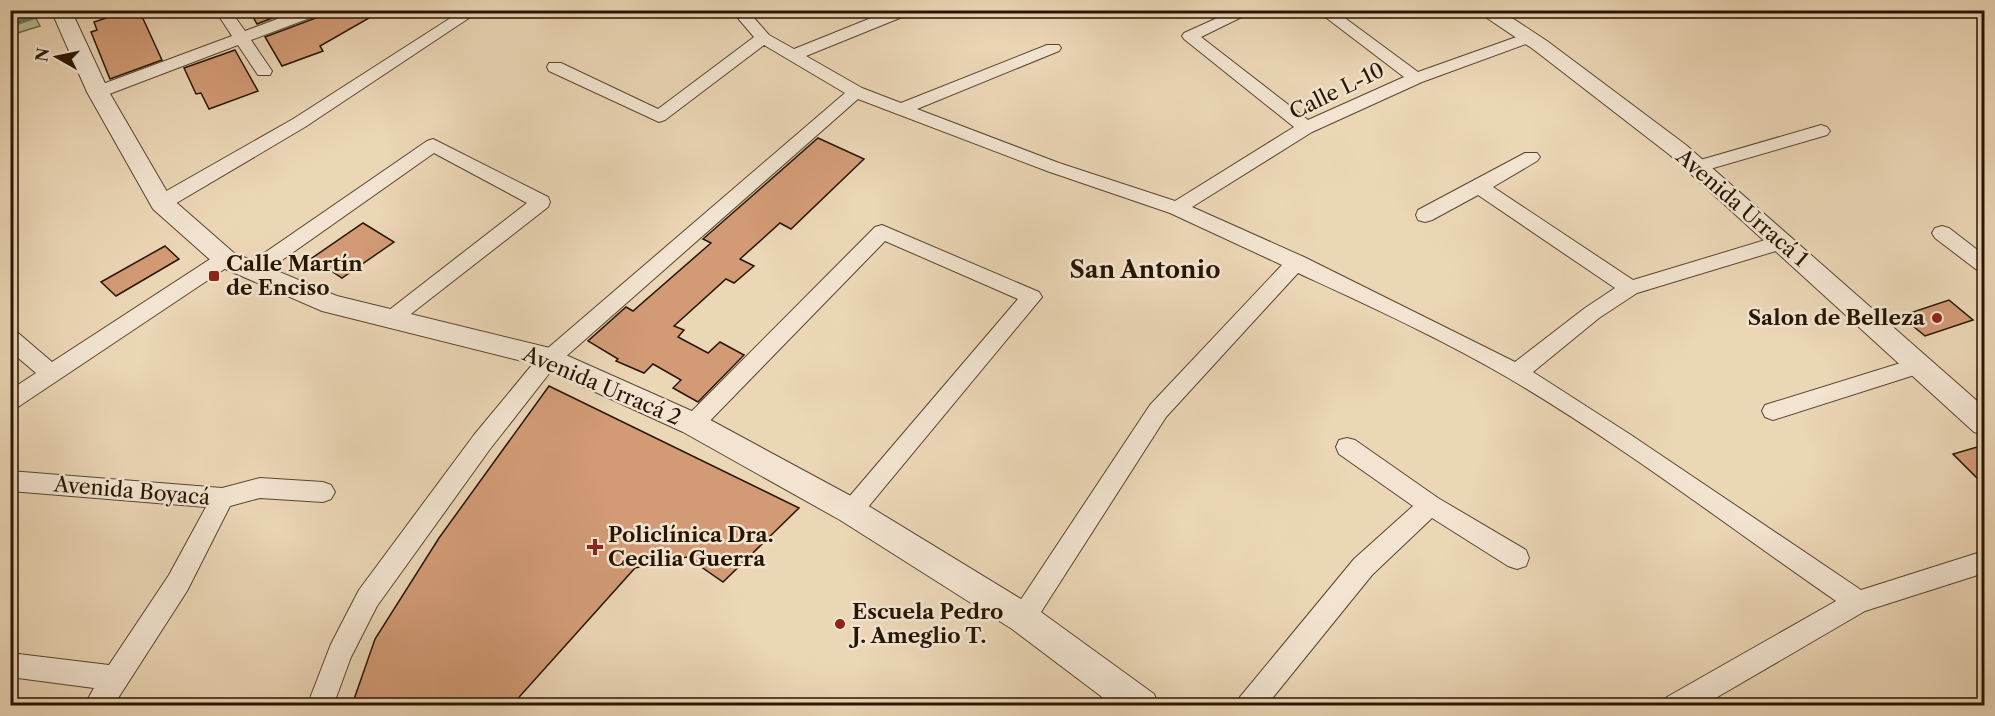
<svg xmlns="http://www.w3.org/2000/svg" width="1995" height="716" viewBox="0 0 1995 716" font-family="'Libre Caslon Text',serif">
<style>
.green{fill:#b5be90;stroke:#6e6a48;stroke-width:1.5}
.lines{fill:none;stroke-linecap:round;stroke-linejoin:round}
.stream{stroke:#6c7865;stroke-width:5}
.building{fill:#d29b76;stroke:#281500;stroke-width:1.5}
.minor-casing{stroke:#59452e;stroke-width:2}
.tertiary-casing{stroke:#59452e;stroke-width:2}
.minor{fill:#f2e4d0;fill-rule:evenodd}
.tertiary{fill:#f2e4d0;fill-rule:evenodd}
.poi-dot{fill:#8f2418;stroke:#f2e4d0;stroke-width:2}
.labels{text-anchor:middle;stroke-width:5;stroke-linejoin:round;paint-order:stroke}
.street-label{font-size:21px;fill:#281500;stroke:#f2e4d0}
.poi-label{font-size:21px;font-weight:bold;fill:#281500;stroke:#f2e4d0;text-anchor:start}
.quarter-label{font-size:24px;font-weight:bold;fill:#281500;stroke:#f2e4d0}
</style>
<rect width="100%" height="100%" fill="#ebd6b6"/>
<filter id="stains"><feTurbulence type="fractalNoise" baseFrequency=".00333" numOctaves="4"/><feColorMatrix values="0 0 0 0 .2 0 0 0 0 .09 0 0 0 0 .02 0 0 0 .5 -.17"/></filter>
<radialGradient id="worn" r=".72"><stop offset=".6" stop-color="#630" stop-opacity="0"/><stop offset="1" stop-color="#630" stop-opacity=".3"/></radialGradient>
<!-- green -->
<polygon class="green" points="15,11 32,11 40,26 11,35 11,12"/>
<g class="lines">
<!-- stream -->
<polyline class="stream" points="10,25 34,17"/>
</g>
<!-- building -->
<g class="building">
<polygon points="131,10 139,10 162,60 110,79 91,32 97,30 94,22"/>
<polygon points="249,10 293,10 257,24"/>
<polygon points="326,10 341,13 346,10 383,10 320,46 323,51 282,66 265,37 324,15"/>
<polygon points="235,50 258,91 209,109 201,93 196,94 184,68"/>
<polygon points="818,138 864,159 791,229 780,223 740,259 754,266 734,283 726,279 674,326 684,330 678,337 708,353 720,342 744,355 698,402 673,388 681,380 653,364 644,373 616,361 618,359 588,341 626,307 633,311 711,243 703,239"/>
<polygon points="363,223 394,242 342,278 312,258"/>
<polygon points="165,246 179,259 116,296 101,282"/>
<polygon points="1949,300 1973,320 1925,336 1901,316"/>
<polygon points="549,386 799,508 723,582 687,557 635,568 512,705 352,705 375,639 439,538"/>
<polygon points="1984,445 1984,485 1953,454"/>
</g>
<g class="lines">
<defs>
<g id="minor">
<polygon points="215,10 230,10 245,31 301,10 324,10 323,13 251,40 272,71 270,75 258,75 238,45 104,96 92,96 90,92 92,88 232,36"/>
<polygon points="463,10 481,10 305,127 168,208 161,209 154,208 152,203 154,198 293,119"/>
<path d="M731 10H747L769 35 794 49 891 10H913L912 13 806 56 862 88 901 103 1047 45H1059L1061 48 1059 51 917 109 1059 163 1175 201 1294 127 1184 39 1182 36 1184 33 1235 10H1256L1201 37 1308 120 1404 77 1316 10H1334L1418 72 1522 35H1534L1536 38 1534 41 1422 82 1312 132 1192 207 1304 257 1515 362 1585 308 1615 288 1478 195 1432 220 1425 222 1418 220 1416 215 1418 210 1525 153H1537L1540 157 1537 161 1493 187 1633 280 1782 235 1789 237 1792 242 1789 247 1637 293 1599 318 1533 372 1631 435 1861 590 1984 551V573L1865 611 1702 706H1663L1667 697 1836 601C1729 527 1622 445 1510 379 1442 339 1369 306 1298 273L1166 417 1032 626 1023 630 1014 626 1010 618 1014 610 1150 405 1282 265 1170 213 1047 171 858 99 555 366 490 449 377 606 351 657 333 706H307L331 644 359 590 474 435 541 354 845 93 764 45 665 120 659 122 549 71 547 67 549 63H561L658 109 754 37Z"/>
<polygon points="1821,125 1827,127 1830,131 1827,135 1696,173 1690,171 1687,167 1690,163"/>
<polygon points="433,139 548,197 550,202 548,207 398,324 391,327 384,324 381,319 384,314 527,203 434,153 258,277 251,279 244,277 241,272 244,267 427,141"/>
<polygon points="882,225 1039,292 1042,297 859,518 851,521 843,518 839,511 843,504 1018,299 885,241 701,430 693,433 685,430 682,424 685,418 875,227"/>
<polygon points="1942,226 1949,228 1984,255 1984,272 1977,270 1935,238 1932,233 1935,228"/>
<polygon points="225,252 232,254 235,259 232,264 18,407 10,410 10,390 36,373 10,351 10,330 17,332 52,362 218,254"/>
<polygon points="1920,357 1927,359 1931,365 1927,371 1773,420 1765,417 1762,411 1765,405"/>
<polygon points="1347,438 1355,440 1438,498 1526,550 1529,558 1526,566 1517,569 1508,566 1432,518 1372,575 1266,706 1236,706 1240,697 1354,559 1413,506 1339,454 1336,447 1339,440"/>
<polygon points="10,471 222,488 260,478 323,482 331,485 335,492 331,499 323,502 260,498 230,506 187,591 113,706 84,706 94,688 10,677 10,653 109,665 169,575 206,507 10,491"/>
</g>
<g id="tertiary">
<polygon points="51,10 71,10 109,92 170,197 234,253 337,296 550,348 703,416 862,502 1034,607 1154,694 1159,706 1114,706 1012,629 840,520 683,432 534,364 322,311 216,265 153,209 87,92"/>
<polygon points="1475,10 1500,10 1547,41 1686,145 1984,407 1984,435 1974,432 1670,155 1533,49"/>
</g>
</defs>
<!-- minor casing -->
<use href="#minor" class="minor-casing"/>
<!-- tertiary casing -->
<use href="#tertiary" class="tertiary-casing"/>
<!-- minor -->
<use href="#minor" class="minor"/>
<!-- tertiary -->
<use href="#tertiary" class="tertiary"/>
</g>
<!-- markers -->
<g class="poi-dot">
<rect x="208" y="270" width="12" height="12" rx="3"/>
<circle cx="1937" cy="318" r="6"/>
<path d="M592 538h6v6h6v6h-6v6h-6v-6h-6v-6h6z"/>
<circle cx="840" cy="624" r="6"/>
</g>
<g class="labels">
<!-- street labels -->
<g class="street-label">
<text transform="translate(1337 91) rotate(-26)" y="7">Calle L-10</text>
<text transform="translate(1742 208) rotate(41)" y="7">Avenida Urracá 1</text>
<text transform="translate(602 386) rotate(23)" y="7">Avenida Urracá 2</text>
<text transform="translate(132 491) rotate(5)" y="7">Avenida Boyacá</text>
</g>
<!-- poi labels -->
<g class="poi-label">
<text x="226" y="271">Calle Martín<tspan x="226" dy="24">de Enciso</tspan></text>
<text x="1925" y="325" text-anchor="end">Salon de Belleza</text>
<text x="608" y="542">Policlínica Dra.<tspan x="608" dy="24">Cecilia Guerra</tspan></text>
<text x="852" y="619">Escuela Pedro<tspan x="852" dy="24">J. Ameglio T.</tspan></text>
</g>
<!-- quarter labels -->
<g class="quarter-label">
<text x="1145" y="278">San Antonio</text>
</g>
</g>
<!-- margin -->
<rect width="1995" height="716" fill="none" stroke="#ebd6b6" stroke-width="36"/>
<rect x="12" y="12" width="1971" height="692" fill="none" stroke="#281500" stroke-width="3"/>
<rect x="18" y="18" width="1959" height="680" fill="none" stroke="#281500" stroke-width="1.5"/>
<!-- north arrow -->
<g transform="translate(57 57) rotate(279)" stroke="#f2e4d0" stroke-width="4.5" paint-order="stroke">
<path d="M0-4.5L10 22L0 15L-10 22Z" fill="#281500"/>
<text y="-9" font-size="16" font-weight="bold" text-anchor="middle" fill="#281500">N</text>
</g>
<rect width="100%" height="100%" filter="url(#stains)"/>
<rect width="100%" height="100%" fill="url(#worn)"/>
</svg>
